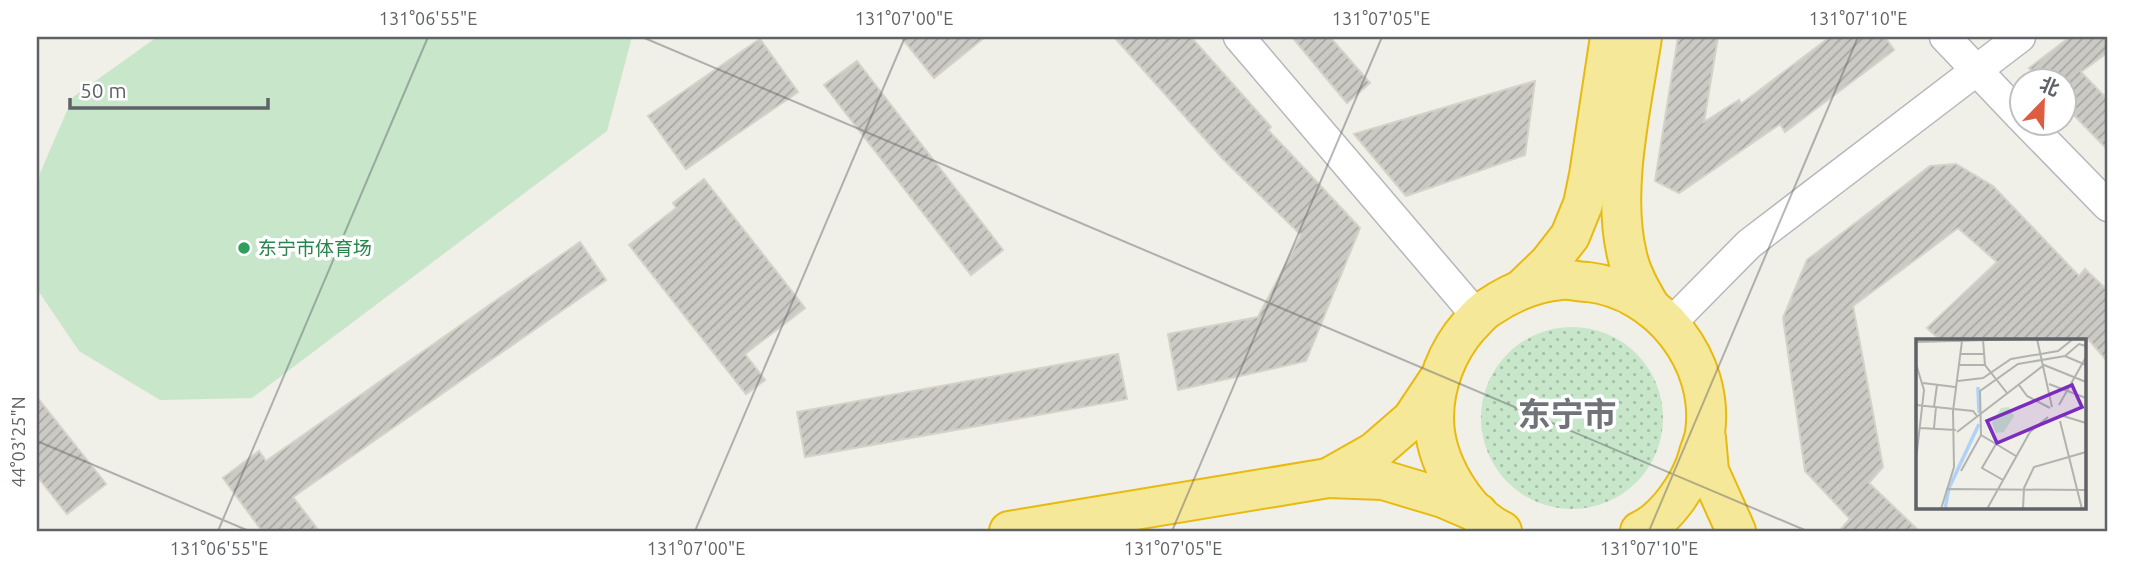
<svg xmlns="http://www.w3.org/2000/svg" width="2145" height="568" viewBox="0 0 2145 568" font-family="Ubuntu,'Noto Sans SC',sans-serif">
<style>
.garden{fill:url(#garden-dots)}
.pitch{fill:#c7e6ca}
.building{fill:url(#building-hatch);stroke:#d5d2c7;stroke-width:2}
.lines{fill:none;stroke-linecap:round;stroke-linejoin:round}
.minor-casing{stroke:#b5b7bb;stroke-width:33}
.highway-casing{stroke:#e8ba10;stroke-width:42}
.minor{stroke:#fff;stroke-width:30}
.highway{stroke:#f6e899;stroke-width:38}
.ticks{fill:none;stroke:#5f6267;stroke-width:2;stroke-opacity:0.45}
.leisure-dot{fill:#2e9e5b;stroke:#fff;stroke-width:2.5}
.labels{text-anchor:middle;stroke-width:7;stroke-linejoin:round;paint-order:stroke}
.leisure-label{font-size:19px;fill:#27864d;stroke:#fff;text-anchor:start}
.town-label{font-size:33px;font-weight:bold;fill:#707479;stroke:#fff}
.inset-river{fill:none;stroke:#afd2f9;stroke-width:3.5}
.inset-road{fill:none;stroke:#b2b3b0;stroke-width:2}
.view{fill:#7b2cbf;fill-opacity:0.15;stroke:#7b2cbf;stroke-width:3.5}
.inset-edge{fill:none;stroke:#5f6267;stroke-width:3.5}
.neatline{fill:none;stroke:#5f6267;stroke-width:2.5}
.ticks-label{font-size:18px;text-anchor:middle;fill:#5f6267}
</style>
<defs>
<pattern id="garden-dots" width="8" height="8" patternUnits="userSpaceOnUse" patternTransform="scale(1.75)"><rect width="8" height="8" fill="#c7e6ca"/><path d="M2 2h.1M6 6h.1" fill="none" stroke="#a5bea8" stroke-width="1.8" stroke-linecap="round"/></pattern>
<pattern id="building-hatch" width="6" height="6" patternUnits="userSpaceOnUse" patternTransform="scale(1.75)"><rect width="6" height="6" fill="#cccac4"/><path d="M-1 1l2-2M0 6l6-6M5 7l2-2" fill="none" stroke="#a9a7a3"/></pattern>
</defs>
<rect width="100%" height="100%" fill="#f0efe8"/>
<!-- garden -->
<circle class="garden" cx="1572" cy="418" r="91"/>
<!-- pitch -->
<polygon class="pitch" points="157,37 632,37 607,131 252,398 160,400 79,351 37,289 37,206 40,173 73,97"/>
<!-- building -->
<g class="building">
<polygon points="901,37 985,37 934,78"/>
<polygon points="1114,37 1191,37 1271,127 1268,130 1289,152 1287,153 1289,152 1360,228 1306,361 1178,390 1168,334 1258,317 1301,235 1222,158"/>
<polygon points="1292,37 1330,37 1370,83 1347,103"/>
<polygon points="1678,37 1718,37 1704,122 1739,100 1741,104 1830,37 1885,37 1894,50 1785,132 1780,124 1679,193 1655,181"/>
<polygon points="2070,37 2108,37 2108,52 2081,72 2108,100 2108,150 2064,105 2064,80 2041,80 2029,68"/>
<polygon points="760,39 798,92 686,169 648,116"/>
<polygon points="857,61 1003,250 971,275 824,85"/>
<polygon points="1535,81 1525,155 1406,196 1354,134"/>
<polygon points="1956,164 1993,186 2079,276 2085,269 2108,291 2108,362 2089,340 1940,340 1927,328 1997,262 1958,228 1853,306 1883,467 1869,483 1919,531 1839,531 1850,519 1805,471 1783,318 1807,260 1930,166"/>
<polygon points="704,179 805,308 745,354 765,380 746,394 629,245 676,208 673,203"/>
<polygon points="580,242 606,280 293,497 319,531 262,531 223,478 259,451 266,461"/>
<polygon points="1118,354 1127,399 805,457 797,412"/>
<polygon points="37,397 106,484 67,514 37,476"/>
</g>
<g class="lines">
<defs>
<g id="minor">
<polyline points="1239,37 1478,317"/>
<polyline points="1945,37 2022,118"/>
<polyline points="2026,122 2108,206"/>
<polyline points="1670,324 1749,244 2020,37"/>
</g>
<g id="highway">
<path d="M1642 37C1632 104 1611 189 1627 255 1631 274 1641 291 1651 308"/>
<polyline points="1522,289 1549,263 1570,236 1583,204 1589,175 1610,37"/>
<polyline points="1438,380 1412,419 1374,452 1328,478 1383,480 1443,498 1478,513"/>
<polyline points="1706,438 1709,471 1736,531"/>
<polyline points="1009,531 1328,478"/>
<path d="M1502 531C1464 513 1434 460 1434 418 1434 385 1447 351 1469 326 1475 320 1481 312 1488 308 1510 293 1535 282 1561 280 1570 279 1579 282 1588 282 1659 290 1715 361 1705 433 1704 440 1701 447 1699 453 1692 481 1667 519 1640 531"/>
</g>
</defs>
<!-- minor casing -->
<use href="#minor" class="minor-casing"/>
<!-- highway casing -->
<use href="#highway" class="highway-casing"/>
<!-- minor -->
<use href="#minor" class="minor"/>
<!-- highway -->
<use href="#highway" class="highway"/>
</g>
<!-- ticks -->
<path class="ticks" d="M642 37 1807 531M37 441 249 531M218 531 428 37M695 531 905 37M1172 531 1382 37M1649 531 1858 37"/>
<!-- markers -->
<circle class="leisure-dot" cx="244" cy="248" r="7"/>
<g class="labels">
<!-- leisure labels -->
<g class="leisure-label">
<text x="258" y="255">东宁市体育场</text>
</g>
<!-- town labels -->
<g class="town-label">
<text x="1567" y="426">东宁市</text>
</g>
</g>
<!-- overview -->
<g transform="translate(1916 339)">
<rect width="170" height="170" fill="#f0efe8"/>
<path d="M93 68 98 77 88 93 80 94 76 84 85 69Z" fill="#c7e6ca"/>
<path class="inset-river" d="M62 48 63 74M29 170 33 149 63 85"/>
<path class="inset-road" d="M121 0 136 68M67 1 69 26 91 54M0 3 110 0M45 15H69M149 17 163 5 170 7M0 25 8 51 0 121M43 26H69M42 42 67 39 95 20 142 12 157 0M7 44 39 48M133 45 170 59M103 46 111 57 134 69M0 66 57 72 61 77M143 66 170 18M18 68 21 46M144 76 170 84M144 82 166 170M4 89 40 91M18 89 20 68M41 93 128 26 170 43M65 96 100 117M80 105 66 129 87 141M45 132 65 96 64 52 102 25 149 17 170 26M30 150 170 151M25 170 38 128 37 72 46 2M71 170 114 93 132 78M107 170 108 149 118 128 170 113"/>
<path class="view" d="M156 46 166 68 81 104 71 82Z"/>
<rect width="170" height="170" class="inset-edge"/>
</g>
<!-- border -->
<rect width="2145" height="568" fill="none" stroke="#ffffff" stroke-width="77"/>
<!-- north arrow -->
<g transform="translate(2043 102) rotate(23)"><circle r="33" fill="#ffffff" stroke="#bfc0c2" stroke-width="2"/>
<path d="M0-5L12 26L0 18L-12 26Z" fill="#de5c40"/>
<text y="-10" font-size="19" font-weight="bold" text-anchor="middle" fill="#5f6267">北</text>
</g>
<!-- scale -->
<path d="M70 98v10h198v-10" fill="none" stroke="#5f6267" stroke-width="3.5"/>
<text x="80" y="98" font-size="21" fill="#5f6267" stroke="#ffffff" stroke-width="5" paint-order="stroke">50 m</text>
<rect x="38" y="38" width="2068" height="492" class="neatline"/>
<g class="ticks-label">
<text x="428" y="25">131°06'55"E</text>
<text x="904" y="25">131°07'00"E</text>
<text x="1381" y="25">131°07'05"E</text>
<text x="1858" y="25">131°07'10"E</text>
<text transform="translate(19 442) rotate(-90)" y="6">44°03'25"N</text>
<text x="219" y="555">131°06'55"E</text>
<text x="696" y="555">131°07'00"E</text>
<text x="1173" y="555">131°07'05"E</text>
<text x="1649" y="555">131°07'10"E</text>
</g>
</svg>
